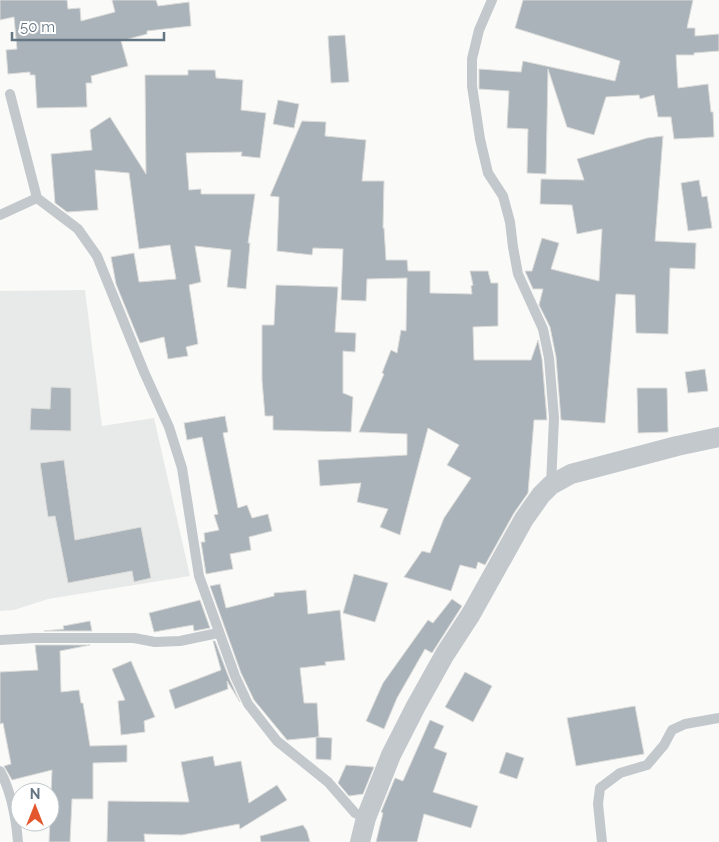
<svg xmlns="http://www.w3.org/2000/svg" width="719" height="842" viewBox="0 0 719 842" font-family="Raleway,sans-serif">
<style>
.built{fill:#e8e9e9}
.building{fill:#aab3b9;stroke:#dcdcda}
.lines{fill:none;stroke-linecap:round;stroke-linejoin:round}
.service{stroke:#c3c8cc;stroke-width:10}
.minor{stroke:#c3c8cc;stroke-width:20}
</style>
<rect width="100%" height="100%" fill="#fafaf8"/>
<!-- built -->
<polygon class="built" points="85,290 102,426 154,418 190,576 48,599 14,610 0,611 0,291"/>
<!-- building -->
<g class="building">
<polygon points="0,0 67,0 68,9 80,8 81,21 115,12 112,0 156,0 158,6 189,2 191,26 147,31 147,34 121,41 128,66 91,76 92,83 86,83 87,107 37,108 35,75 30,75 30,72 8,74 6,50 17,49 14,17 0,20"/>
<polygon points="523,0 693,0 687,28 695,28 695,36 719,34 719,51 694,53 694,55 676,55 678,88 708,84 711,112 713,112 714,137 674,139 671,117 658,117 654,95 640,99 639,95 606,97 594,135 567,127 548,69 546,174 527,173 528,129 507,128 509,91 479,89 479,69 521,72 523,61 615,81 620,61 515,28"/>
<polygon points="345,35 349,82 331,83 328,36"/>
<polygon points="188,70 215,70 216,78 243,80 241,110 266,113 260,158 241,156 242,152 186,153 189,190 201,189 201,194 255,194 248,243 250,243 246,289 227,287 231,250 195,246 201,282 189,285 198,344 186,347 188,356 168,359 164,337 140,343 116,284 111,257 134,253 139,282 176,279 170,245 139,249 129,173 95,170 98,210 67,212 55,203 51,154 92,150 90,130 110,117 146,174 145,75 188,75"/>
<polygon points="278,100 299,104 294,128 273,124"/>
<polygon points="302,121 326,122 325,136 366,140 362,181 384,181 383,228 384,228 386,260 407,260 408,271 430,271 430,293 472,294 471,286 473,285 470,271 488,271 491,283 498,283 498,326 473,327 474,360 531,360 538,340 542,359 547,420 534,420 528,493 514,513 485,565 478,562 476,569 460,565 451,591 404,577 422,551 430,553 444,518 471,478 447,465 459,445 428,428 400,535 380,527 388,509 357,502 361,483 320,486 318,460 407,455 407,434 359,432 384,374 382,373 391,350 397,353 401,330 406,331 407,278 367,279 366,301 341,300 343,249 313,248 312,255 277,251 279,197 270,196"/>
<polygon points="663,136 655,241 696,243 695,269 670,268 668,334 636,333 635,295 616,294 605,423 561,420 556,357 550,327 539,305 543,289 533,289 525,271 532,271 542,238 559,243 551,269 599,281 602,229 577,234 572,205 540,204 541,179 584,180 577,159 647,138"/>
<polygon points="699,180 702,197 707,196 712,228 688,231 681,183"/>
<polygon points="276,285 338,287 335,332 356,333 355,352 343,351 343,393 353,397 351,432 273,430 273,416 265,416 262,380 262,325 274,325"/>
<polygon points="705,369 708,391 688,393 685,372"/>
<polygon points="51,387 71,388 71,431 30,430 31,408 50,409"/>
<polygon points="637,388 667,388 668,432 638,433"/>
<polygon points="225,416 228,432 223,433 238,508 247,505 252,518 268,514 272,531 249,537 251,550 230,554 233,569 206,574 201,542 205,542 204,533 219,530 214,515 218,514 202,437 187,440 184,423"/>
<polygon points="64,460 75,540 141,527 151,578 134,582 132,571 68,583 55,516 48,517 40,463"/>
<polygon points="354,574 388,583 375,622 343,613"/>
<polygon points="220,584 226,608 274,596 274,593 306,590 308,614 340,610 345,660 325,662 326,665 300,668 304,703 317,703 319,737 287,740 254,700 241,673 210,586"/>
<polygon points="452,599 462,606 432,653 425,649 397,698 384,729 366,721 383,683 428,620 433,623"/>
<polygon points="200,600 210,628 194,631 193,625 154,632 149,613"/>
<polygon points="90,621 92,631 44,631 64,629 63,626"/>
<polygon points="213,641 215,641 229,678 240,702 227,681 228,689 175,709 169,690 221,670"/>
<polygon points="35,645 90,645 60,651 61,692 79,690 81,703 83,703 90,746 127,745 127,762 93,763 93,799 72,799 70,842 49,842 52,770 12,780 4,766 11,764 3,723 0,724 0,672 38,670"/>
<polygon points="131,661 155,717 144,721 145,732 121,735 118,701 125,700 112,669"/>
<polygon points="465,672 492,686 473,722 445,707"/>
<polygon points="635,706 644,754 576,766 567,718"/>
<polygon points="430,720 444,726 434,748 447,753 433,792 478,806 471,828 424,814 417,842 376,842 383,813 381,812 395,778 403,781"/>
<polygon points="316,737 332,738 331,760 316,759"/>
<polygon points="506,752 524,758 517,779 499,773"/>
<polygon points="213,756 215,766 241,761 249,803 277,785 287,800 240,829 239,824 182,835 144,834 145,842 107,842 108,801 189,802 181,762"/>
<polygon points="346,765 374,767 363,794 349,796 338,783"/>
<polygon points="303,825 307,831 310,842 261,842 260,836"/>
</g>
<g class="lines">
<!-- service -->
<g class="service">
<polyline points="492,0 479,30 472,59 472,86 480,139 488,173 503,196 510,222 513,247 518,274 543,329 549,358 554,418 551,485"/>
<polyline points="10,94 37,198 78,229 97,256 144,372 169,427 182,468 199,576 235,676 248,704 277,741 328,782 355,813 366,818"/>
<polyline points="0,215 37,198"/>
<polyline points="0,640 35,638 134,638 155,642 180,641 218,633"/>
<path d="M0 771C12 793 16 818 18 842"/>
<polyline points="602,842 598,804 600,788 620,773 647,765 664,745 672,730 685,724 719,718"/>
</g>
<!-- minor -->
<polyline class="minor" points="360,842 366,818 391,755 416,706 445,654 471,614 524,519 541,495 551,485 571,474 677,446 719,437"/>
</g>
<!-- north arrow -->
<g transform="translate(35 807)"><circle r="24" fill="#ffffff" stroke="#c1c8cd"/>
<path d="M0-4L9 19L0 12L-9 19Z" fill="#e4572e"/>
<text y="-8" font-size="14" font-weight="bold" text-anchor="middle" fill="#657683">N</text>
</g>
<!-- scale -->
<path d="M12 32v8h152v-8" fill="none" stroke="#657683" stroke-width="2.5"/>
<text x="20" y="32" font-size="15" fill="#657683" stroke="#ffffff" stroke-width="4" paint-order="stroke">50 m</text>
</svg>
